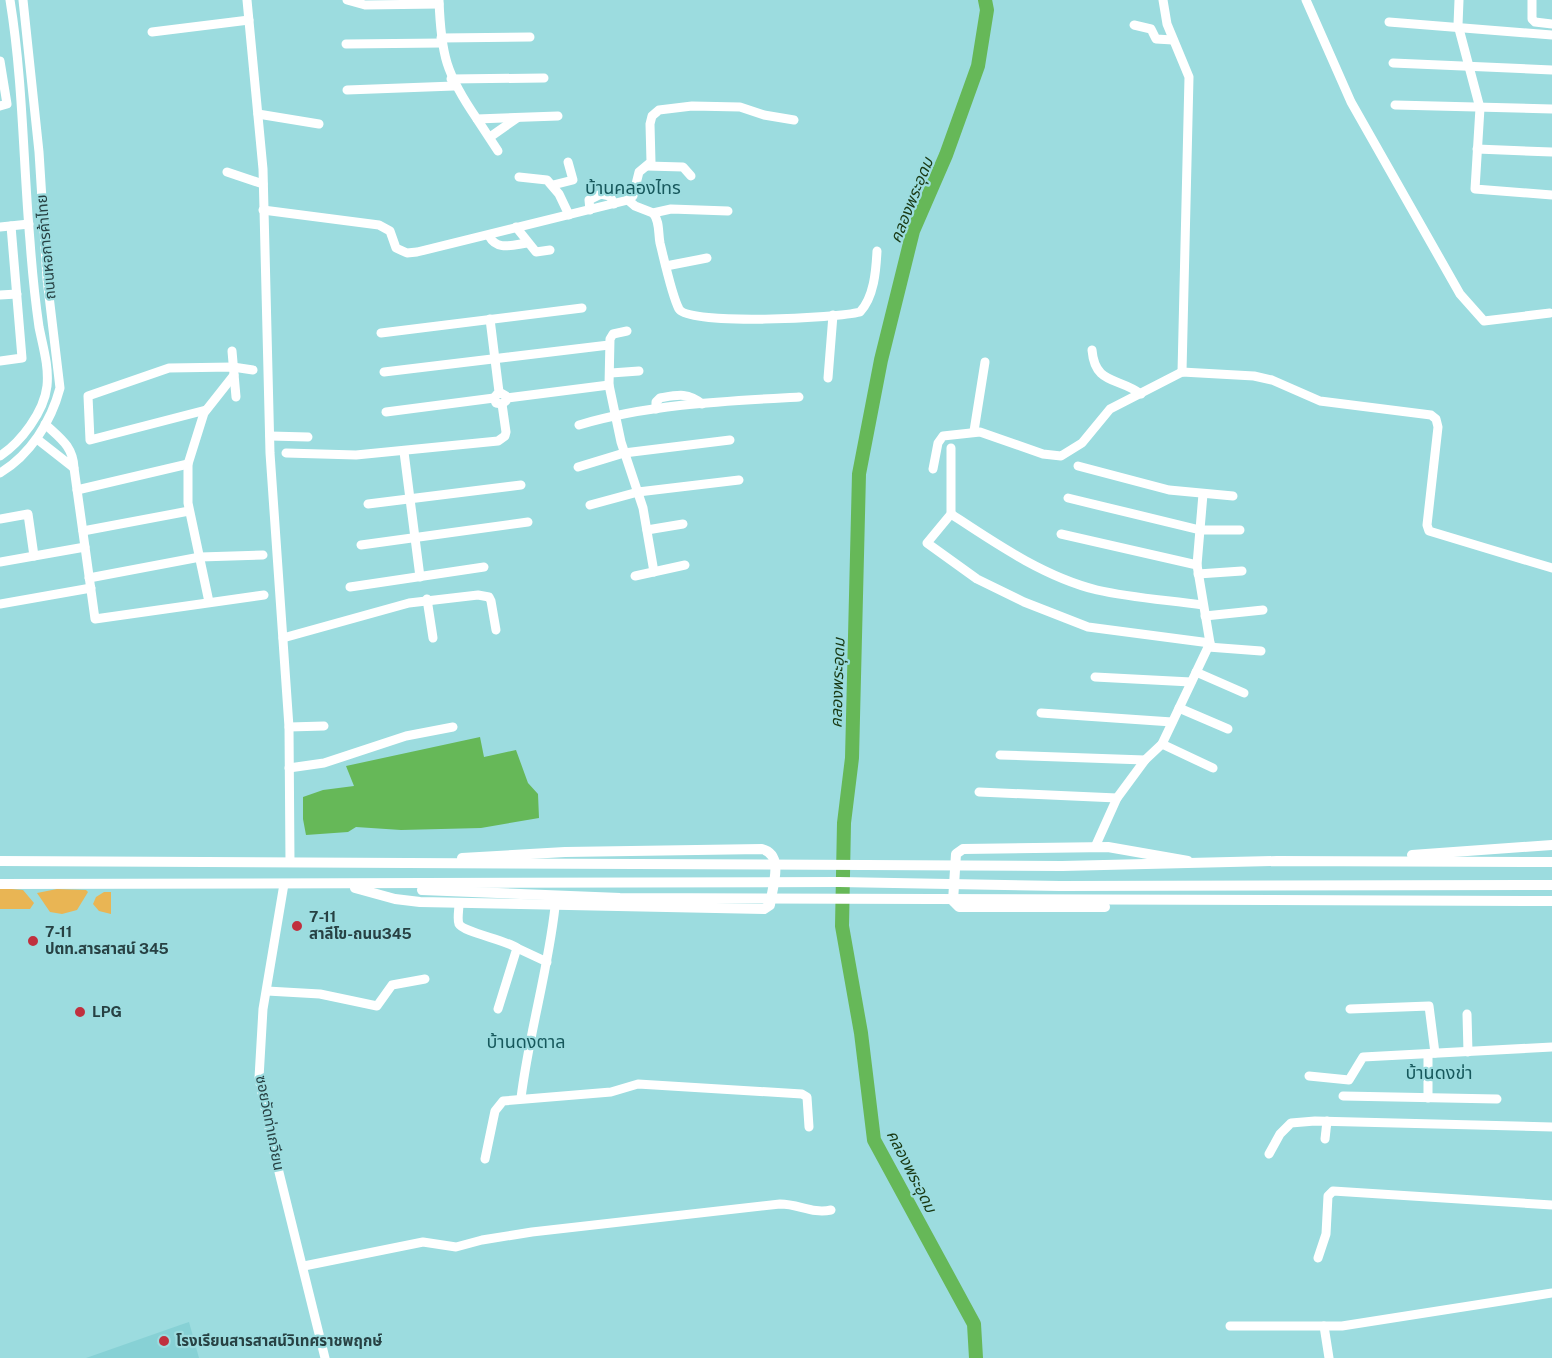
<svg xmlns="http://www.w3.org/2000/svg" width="1552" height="1358" viewBox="0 0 1552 1358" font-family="'Public Sans','Noto Sans Thai',sans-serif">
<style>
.built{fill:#87d1d5}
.green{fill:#e9b554}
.water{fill:#66b858}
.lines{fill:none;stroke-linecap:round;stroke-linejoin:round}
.river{stroke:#66b858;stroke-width:14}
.minor{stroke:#fff;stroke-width:9}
.major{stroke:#fff;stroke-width:10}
.poi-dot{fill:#c0303e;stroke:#9cdcdf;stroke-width:2}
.labels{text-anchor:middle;stroke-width:4.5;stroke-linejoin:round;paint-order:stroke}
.street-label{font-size:15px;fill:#274143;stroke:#9cdcdf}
.poi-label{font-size:15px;font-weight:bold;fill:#274143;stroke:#9cdcdf;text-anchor:start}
.water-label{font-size:16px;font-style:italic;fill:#183812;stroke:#9cdcdf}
.quarter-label{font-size:18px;fill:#16585c;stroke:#9cdcdf}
</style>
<rect width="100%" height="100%" fill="#9cdcdf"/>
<!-- built -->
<polygon class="built" points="189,1322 199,1358 86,1358 183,1324"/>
<!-- green -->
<g class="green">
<polygon points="0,888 23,890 34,903 30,909 0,909"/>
<polygon points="57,889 86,890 88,892 77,910 62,914 50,912 37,893"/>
<polygon points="104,892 111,892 111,914 99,911 93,904 96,897"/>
</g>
<!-- water -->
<polygon class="water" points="480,737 484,757 516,750 528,783 538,794 539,818 481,828 401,830 356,827 348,832 306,835 303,819 303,797 323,790 354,786 346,766"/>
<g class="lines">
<!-- river -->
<polyline class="river" points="976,1358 974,1324 874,1140 861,1033 842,926 844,823 852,758 859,474 881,360 913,231 946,155 978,66 987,10 985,0"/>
<!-- minor -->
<g class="minor">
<polyline points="247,0 263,169 270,453 289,727 290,862"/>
<polyline points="347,0 365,5 439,4"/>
<path d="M439 0C441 55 446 74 477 119L558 116"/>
<polyline points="1163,0 1167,24 1189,77 1182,372"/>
<polyline points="1306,0 1351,102 1460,294 1484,321 1550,313"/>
<polyline points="1459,0 1458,25 1480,108 1475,189 1552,195"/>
<polyline points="1532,0 1532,19 1535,22 1552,24"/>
<polyline points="1389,22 1552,35"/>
<polyline points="1134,25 1151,29 1156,39 1173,40"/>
<polyline points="152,32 249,20"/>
<polyline points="441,38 530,37"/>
<polyline points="346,44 442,43"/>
<polyline points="0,61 7,104 0,106"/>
<polyline points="1393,63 1552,70"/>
<polyline points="451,79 544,78"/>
<polyline points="347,90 454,86"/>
<polyline points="1395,105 1552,109"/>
<polyline points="258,114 319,124"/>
<polyline points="477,119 498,151"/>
<polyline points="490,137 517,118"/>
<polyline points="1477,149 1552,152"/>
<polyline points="647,166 683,167 691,176"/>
<polyline points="227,172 263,184"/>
<polyline points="519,177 547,180 559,194 569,215"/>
<polyline points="553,185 573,180 568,162"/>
<polyline points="628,200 635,206 653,213 671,209 728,211"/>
<polyline points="263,210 379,225 390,231 396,248 407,253 417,252 628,200 633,196 639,172 651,162 650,124 652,116 659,110 692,106 740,107 764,115 794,120"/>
<polyline points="590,210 589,200 601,194 610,196 614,204"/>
<path d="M653 213C660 221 658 233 660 243 664 259 672 296 679 309 689 326 838 318 860 312 874 297 876 271 877 251"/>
<polyline points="0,227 29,224"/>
<polyline points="516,227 536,252 550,250"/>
<path d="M489 236C497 251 512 245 527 243"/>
<polyline points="666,266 707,258"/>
<polyline points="0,295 17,294"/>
<polyline points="490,319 499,392 494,398 496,403 502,404 506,401 506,396 499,392"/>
<polyline points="627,331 613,334 610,339 609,385 621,442 643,508 654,572"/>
<polyline points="381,333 582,308"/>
<path d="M1092 350C1095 385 1118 377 1141 394"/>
<polyline points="232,351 236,397"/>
<polyline points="0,361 22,358 11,226"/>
<polyline points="384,372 609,345"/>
<polyline points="611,373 639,371"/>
<polyline points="828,378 833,315"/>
<polyline points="507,398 609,385"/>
<path d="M656 409V402L660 398C677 395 688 392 702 404"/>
<polyline points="206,410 90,440 88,396 169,368 233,367 253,370"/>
<polyline points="386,412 494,398"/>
<path d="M579 425C650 404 726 401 799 397"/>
<polyline points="974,431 985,362"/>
<polyline points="270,436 308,437"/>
<path d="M37 439 74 468C73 446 60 438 45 424"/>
<polyline points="951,448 951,514 927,543 977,579 1024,602 1088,627 1210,643"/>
<polyline points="404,452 420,577"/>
<polyline points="286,453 356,455 498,441 505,436 506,432 502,404"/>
<path d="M0 456C21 442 44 412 47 386 49 366 43 347 39 327 35 299 32 269 30 241 23 160 23 80 10 0"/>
<polyline points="1078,466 1169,490 1233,496"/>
<polyline points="578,467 624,453 730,440"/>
<polyline points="74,468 95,619 264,595"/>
<polyline points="933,469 938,443 943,436 980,432 1043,454 1061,456 1082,443 1110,409 1182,372 1254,376 1272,380 1320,401 1431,415 1436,419 1438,427 1427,525 1429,531 1552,568"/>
<path d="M0 473C30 455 51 422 60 388L47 279 39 152 23 0"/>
<polyline points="77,490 188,464"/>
<polyline points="1068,498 1200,530 1240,530"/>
<polyline points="368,504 521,485"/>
<polyline points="590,505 638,492 739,480"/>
<path d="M951 514C995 543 1044 577 1097 590 1132 598 1168 600 1203 605"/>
<polyline points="0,519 28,514 34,556"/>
<polyline points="647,530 683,524"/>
<polyline points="83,531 189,511"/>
<polyline points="1061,534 1197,565"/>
<polyline points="361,545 528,522"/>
<polyline points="0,562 85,547"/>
<polyline points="1198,574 1242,571"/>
<polyline points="635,576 685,565"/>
<polyline points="89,578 200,557 263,555"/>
<polyline points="350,587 484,567"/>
<polyline points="427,599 433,638"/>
<polyline points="209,602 188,503 188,464 204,413 234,375"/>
<polyline points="0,604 91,588"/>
<polyline points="1205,616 1263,610"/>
<polyline points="283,638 409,603 478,595 489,597 491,601 496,630"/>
<polyline points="1208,647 1261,651"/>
<polyline points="1196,672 1244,693"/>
<polyline points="1095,677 1191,682"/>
<polyline points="1179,708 1228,729"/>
<polyline points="1041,713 1172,722"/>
<polyline points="289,727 324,726"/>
<polyline points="1162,744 1213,768"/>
<polyline points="1000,755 1145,760"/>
<polyline points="289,768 324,763 406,736 453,727"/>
<polyline points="979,792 1117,798"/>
<polyline points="1095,847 1117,798 1145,760 1162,744 1210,643 1197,565 1203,494"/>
<polyline points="284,884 263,1009 259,1078 274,1152 325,1358"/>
<path d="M459 904C459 910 457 919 459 924 463 932 506 940 517 948L498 1009"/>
<polyline points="517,948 547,962"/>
<polyline points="267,991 320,994 377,1006 392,985 425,979"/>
<polyline points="1350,1009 1429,1006 1435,1053"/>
<polyline points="1467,1014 1468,1052"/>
<polyline points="1428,1054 1428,1098"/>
<polyline points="1309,1076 1349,1080 1363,1057 1552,1047"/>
<polyline points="1343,1096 1497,1099"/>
<path d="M521 1098C529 1033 548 971 555 907"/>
<polyline points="1325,1139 1327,1121"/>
<polyline points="1269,1154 1280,1134 1291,1123 1315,1121 1552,1127"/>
<polyline points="485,1159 495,1111 503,1101 611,1092 638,1084 802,1094 807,1097 809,1127"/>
<polyline points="1318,1258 1326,1234 1328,1196 1333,1191 1552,1205"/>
<path d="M304 1266 423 1242 456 1247 482 1240 532 1232 780 1204C799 1204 812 1214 831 1210"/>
<polyline points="1230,1326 1342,1326 1552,1293"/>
<polyline points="1324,1326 1329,1358"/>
</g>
<!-- major -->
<g class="major">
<polyline points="1412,855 1552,845"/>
<polyline points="0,861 1062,866 1277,861 1552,862"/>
<polyline points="0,884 839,882 1060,886 1552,885"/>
<path d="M355 888 395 899 420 902 764 909 770 905C772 887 785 855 762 849L565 852 462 858"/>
<polyline points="422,890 620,898 1552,901"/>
<polyline points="1105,907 959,907 953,901 956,854 963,849 1108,847 1188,861"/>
</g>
</g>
<!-- markers -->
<g class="poi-dot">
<circle cx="297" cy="926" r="6"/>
<circle cx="33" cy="941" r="6"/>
<circle cx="80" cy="1012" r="6"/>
<circle cx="164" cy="1341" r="6"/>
</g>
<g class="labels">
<!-- street labels -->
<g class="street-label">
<text transform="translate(46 247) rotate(-95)" y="5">ถนนหอการค้าไทย</text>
<text transform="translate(270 1123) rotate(79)" y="5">ซอยวัดท่าเกวียน</text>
</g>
<!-- poi labels -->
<g class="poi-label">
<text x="309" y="922">7-11<tspan x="309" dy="17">สาลีโข-ถนน345</tspan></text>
<text x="45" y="937">7-11<tspan x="45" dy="17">ปตท.สารสาสน์ 345</tspan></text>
<text x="92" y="1017">LPG</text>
<text x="176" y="1346">โรงเรียนสารสาสน์วิเทศราชพฤกษ์</text>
</g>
<!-- water labels -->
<g class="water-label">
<text transform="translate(911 200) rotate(-68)" y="6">คลองพระอุดม</text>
<text transform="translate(837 683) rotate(-88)" y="6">คลองพระอุดม</text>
<text transform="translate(912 1171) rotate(63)" y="6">คลองพระอุดม</text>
</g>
<!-- quarter labels -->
<g class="quarter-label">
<text x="633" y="194">บ้านคลองไทร</text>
<text x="526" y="1048">บ้านดงตาล</text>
<text x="1439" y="1079">บ้านดงข่า</text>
</g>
</g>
</svg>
